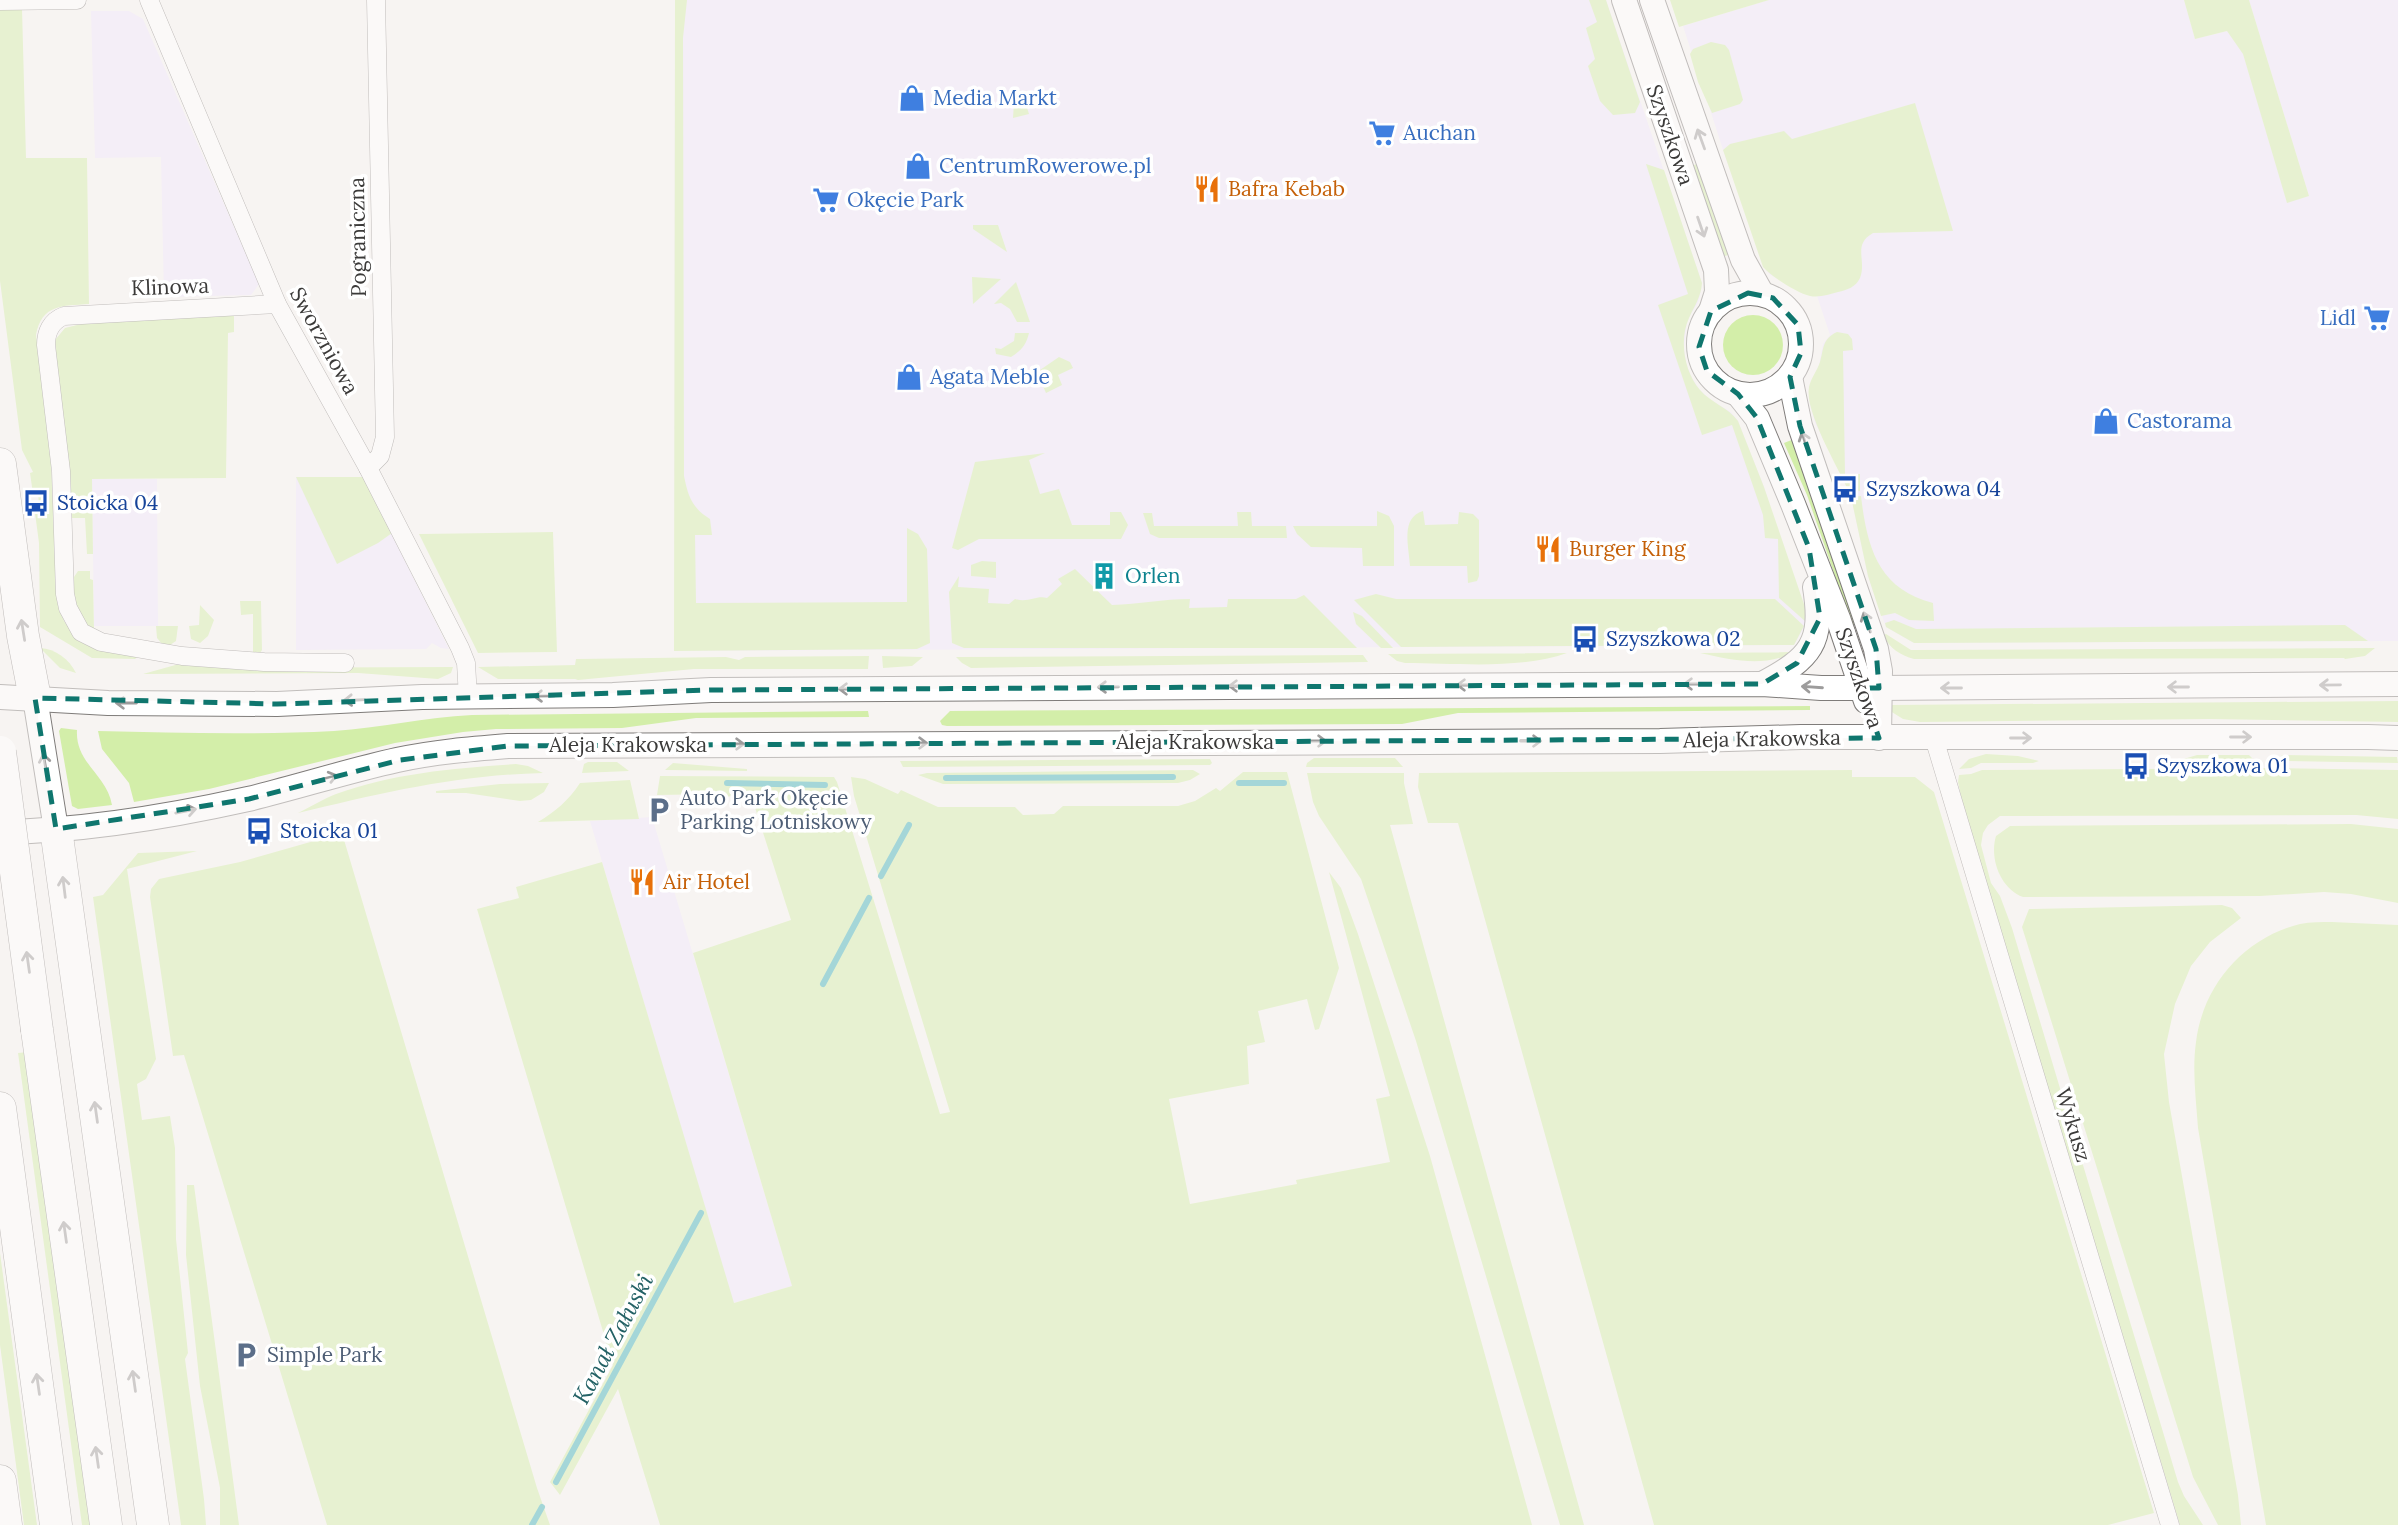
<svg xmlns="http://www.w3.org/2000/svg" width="2398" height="1525" viewBox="0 0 2398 1525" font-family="Lora,serif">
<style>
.commercial{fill:#efe6fc}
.green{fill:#d3eea9}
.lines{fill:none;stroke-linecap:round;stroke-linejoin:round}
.stream{stroke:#3fb2b9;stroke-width:6}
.street-casing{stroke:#7f7c7a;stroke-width:19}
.secondary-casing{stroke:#7f7c7a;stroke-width:26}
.highway-casing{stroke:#7f7c7a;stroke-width:33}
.street{stroke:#fff;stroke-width:18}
.secondary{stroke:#fff;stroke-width:24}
.highway{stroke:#fff;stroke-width:32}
.highway-bridge-casing{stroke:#7f7c7a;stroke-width:33;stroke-linecap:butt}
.highway-bridge{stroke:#fff;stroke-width:32}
.oneway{stroke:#9d9c9c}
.marked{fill:none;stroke:#0f766e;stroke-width:5;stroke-dasharray:14 9;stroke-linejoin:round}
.labels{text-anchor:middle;stroke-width:7;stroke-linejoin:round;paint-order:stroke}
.shop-label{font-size:21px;fill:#366cbe;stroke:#fff;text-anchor:start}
.street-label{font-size:21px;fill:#3b3a39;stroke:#fff}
.food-label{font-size:21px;fill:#c56008;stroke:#fff;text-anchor:start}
.transit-label{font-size:21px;fill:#164399;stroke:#fff;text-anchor:start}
.culture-label{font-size:21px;fill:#0d838f;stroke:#fff;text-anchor:start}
.service-label{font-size:21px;fill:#4e5e75;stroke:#fff;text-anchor:start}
.water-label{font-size:23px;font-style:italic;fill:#236165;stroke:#fff}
</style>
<rect width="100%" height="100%" fill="#f7f4f2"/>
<!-- commercial -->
<g class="commercial">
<polygon points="675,0 1606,0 1702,283 1699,301 1687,321 1684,348 1686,363 1692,378 1700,390 1711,400 1731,412 1738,421 1764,487 1806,622 1803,630 1794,645 674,651"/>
<polygon points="1769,0 2184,0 2195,39 2228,31 2243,53 2287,202 2309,196 2249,0 2398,0 2398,641 1914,643 1886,627 1868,576 1851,497 1838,466 1815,423 1810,404 1809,387 1819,365 1823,344 1830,335 1817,296 1802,293 1769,274 1726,159 1683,26"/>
<polygon points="91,11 129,11 143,19 259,284 251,295 164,297 161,157 95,158"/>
<polygon points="296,477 363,477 449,649 441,648 432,643 426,649 296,650"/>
<polygon points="92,479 157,479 158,626 94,626"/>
<polygon points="652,817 792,1286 733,1303 590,821"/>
</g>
<!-- green -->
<g class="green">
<path d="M675 0H687L683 38 684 476C688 496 692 508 710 519L712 535H695L696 603 907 602V528L918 534 927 549 930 643 917 649 674 651Z"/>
<polygon points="1589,0 1606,0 1640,102 1635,113 1613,115 1600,101 1588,66 1595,59 1586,28 1597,22"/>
<polygon points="1670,0 1769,0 1679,27"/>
<polygon points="2184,0 2249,0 2309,196 2287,203 2243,54 2227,31 2195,39"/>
<path d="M0 8H22L26 158H87L89 304C62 306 42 304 36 335L50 440 57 600 64 621 71 631 138 656 135 659 92 658 40 627 39 543 35 513 40 512 38 494H33L30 473 33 472 22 450 0 281Z"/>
<polygon points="1711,42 1725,45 1729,50 1743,100 1740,104 1712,113 1698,82 1690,54 1693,49"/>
<polygon points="1015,87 1022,92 1029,114 1013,118"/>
<path d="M1915 103 1953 231 1873 233C1852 245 1867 260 1860 278 1856 287 1847 290 1838 292 1829 294 1820 298 1810 296 1797 293 1772 277 1763 267L1723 150 1730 144 1784 131 1792 139Z"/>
<polygon points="1700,163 1731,254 1722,257 1691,166"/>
<path d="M1646 164 1664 170 1702 283C1701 297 1695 305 1689 318 1679 340 1684 371 1700 390 1711 403 1728 407 1738 421L1764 487 1806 610V622L1779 598 1778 539 1765 538 1763 515 1732 425 1702 435 1658 305 1688 294Z"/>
<polygon points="973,225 998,225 1007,252 973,229"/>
<polygon points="972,277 1001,279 973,304"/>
<polygon points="1016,282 1030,322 1017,322 1010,309 1001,303 994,304"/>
<circle cx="1753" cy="345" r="30"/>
<polygon points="234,315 234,332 228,333 226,478 92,479 93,554 87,554 85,518 70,518 55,340 65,328 81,324"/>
<path d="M1837 332 1848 334 1852 339 1853 350 1843 351 1845 474H1860V491L1849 492C1838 467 1804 411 1809 387 1811 378 1817 371 1820 362 1824 348 1822 339 1837 332Z"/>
<path d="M1015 333H1029C1026 345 1022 350 1011 357L996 354 995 348 1001 349 1014 341Z"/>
<polygon points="1059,357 1070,362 1073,368 1058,375 1062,385 1046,393 1039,377 1040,370"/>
<polygon points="1794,439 1857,624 1852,625 1807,495 1784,443"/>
<polygon points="1045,453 1029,460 1040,494 1059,489 1072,525 1110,525 1110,512 1121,512 1128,525 1121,539 979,539 958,550 952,548 975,462"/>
<polygon points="296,477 363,477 392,533 378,543 337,564"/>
<path d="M1861 496C1867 547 1878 589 1933 603L1934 621 1909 620 1895 613 1881 616 1868 576 1851 497Z"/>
<polygon points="1377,511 1389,516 1394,526 1394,566 1363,566 1362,548 1311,547 1297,534 1293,526 1377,526"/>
<path d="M1423 511 1425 525 1458 524 1459 512 1473 514 1479 520V576L1477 581 1468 583 1467 566H1410C1409 546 1400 518 1423 511Z"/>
<polygon points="1237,512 1251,512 1252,526 1286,526 1287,538 1159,538 1150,534 1143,513 1152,513 1154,526 1238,526"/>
<polygon points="553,532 557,652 478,653 419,534"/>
<polygon points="982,561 996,562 996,578 971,576 971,565"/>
<path d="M1075 569 1112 605C1139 604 1163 599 1190 599L1189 608 1227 607 1228 599H1296L1304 595 1357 648H964L952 643 949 592 959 576 958 587 989 589 988 603 1009 604 1015 599C1029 603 1036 595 1047 598L1062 584 1058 579Z"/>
<path d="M78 571H90V579L93 580 94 630C76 618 74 600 72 580Z"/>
<polygon points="1376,594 1396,599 1775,599 1804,626 1794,645 1401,647 1354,600"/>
<polygon points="240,601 261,601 262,650 260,653 253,653 253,614 241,615"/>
<polygon points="200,605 214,620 208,636 200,643 191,639 189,626 199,625"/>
<polygon points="1353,612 1362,616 1393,648 1381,648 1356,624"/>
<polygon points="1894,620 1916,629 2345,625 2368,641 1914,643 1886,627 1885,623"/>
<polygon points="156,626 178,626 176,641 170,645 162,644 157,638"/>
<path d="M1886 634 1911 650 2375 648 2365 656 2345 659 2344 658 1914 659C1900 655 1890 649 1883 635Z"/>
<path d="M40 648C56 649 69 659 76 673L60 668Z"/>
<path d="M1795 652C1763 668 1733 660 1700 653Z"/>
<path d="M1567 653C1521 670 1454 663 1405 663L1397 661 1388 654Z"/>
<polygon points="1363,655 1368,662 971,668 962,663 956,657"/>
<polygon points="869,656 868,669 694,669 578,680 575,679 498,679 478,667 575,665 576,659 726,657 739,660 745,657"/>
<polygon points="882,656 923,657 912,666 883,668"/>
<polygon points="179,664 220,668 453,667 451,673 438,679 358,673 143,674"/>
<polygon points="2398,701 2398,722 2209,719 1920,722 1903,719 1887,709 1890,705"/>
<polygon points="1810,706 1810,710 1458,713 1402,724 947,726 942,725 940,721 950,711"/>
<path d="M868 711 869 717 696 718 622 728 496 729 463 732 395 743 209 789 134 802 129 783 102 749 98 731C176 733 255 735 334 731 380 728 425 717 472 715Z"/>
<path d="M61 728 77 730C75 763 107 775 112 805L78 809 72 806 59 731Z"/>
<polygon points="1986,754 2018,756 2039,761 2033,763 1981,763 1971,768 1959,769 1969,759"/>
<polygon points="2197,755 2249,755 2254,760 2177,761"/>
<polygon points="2282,755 2397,757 2398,763 2279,761"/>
<polygon points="1314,758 1395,758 1403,767 1306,767 1307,763"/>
<polygon points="1210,759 1212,763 1210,765 903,767 900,761"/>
<polygon points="588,762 617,762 629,771 582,773 584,764"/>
<polygon points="673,763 747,769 747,771 665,770"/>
<path d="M516 764 528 766 543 773C456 775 382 793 298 813 310 807 323 799 336 794 393 773 456 768 516 764Z"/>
<polygon points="2278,768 2398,770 2398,819 2356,815 2000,816 1988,825 1983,833 1981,845 1991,883 2000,896 2012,928 2178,1482 2184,1496 2203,1525 2180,1525 1964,811 1958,782 1959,775 1971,774 1982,770"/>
<polygon points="1193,770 1200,774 1190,780 1178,783 943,784 918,775 927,773"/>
<polygon points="1852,770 1852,777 1915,777 1934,792 2154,1513 2108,1525 1654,1525 1458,823 1428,823 1418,787 1419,773"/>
<polygon points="1243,772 1287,772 1339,968 1319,1029 1315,1030 1307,999 1258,1011 1265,1042 1247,1046 1249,1084 1169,1099 1190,1204 1297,1184 1296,1180 1390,1162 1376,1099 1390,1096 1329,872 1341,888 1358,934 1430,1156 1532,1525 660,1525 618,1389 560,1495 550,1482 613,1365 477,909 519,898 516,887 602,862 734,1303 792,1286 693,953 791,920 750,792 722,798 720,794 657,795 660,776 834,777 837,782 940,1114 950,1112 854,796 851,777 865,779 898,794 901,790 938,807 1015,807 1023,815 1054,814 1063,806 1178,806 1195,801 1216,788 1220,791"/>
<polygon points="1307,773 1404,773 1404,783 1413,824 1390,825 1584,1525 1560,1525 1416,1041 1361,879 1319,816 1313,802"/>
<path d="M630 780 639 819 538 822C556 811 568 801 580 783Z"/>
<polygon points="549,783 544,792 531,800 520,801 466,793 436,793 436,791 500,784"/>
<path d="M2351 824 2398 829V903L2351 894 2324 892 2260 896 2023 897C2001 889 1989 859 1996 836L2010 826Z"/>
<polygon points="342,833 537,1488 550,1525 327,1525 184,1055 173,1056 150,897 151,889 159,879 240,862"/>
<polygon points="197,851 127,869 156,1059 146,1079 137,1084 142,1120 170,1116 175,1148 176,1239 188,1353 185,1359 204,1499 206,1525 181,1525 93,897 103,895 138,853"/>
<polygon points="2222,905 2232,908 2241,918 2210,942 2191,966 2175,1004 2164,1054 2169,1102 2238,1495 2241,1525 2218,1525 2193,1477 2022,927 2029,909"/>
<path d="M2332 922 2398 925V1525H2266L2198 1128C2196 1099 2192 1070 2196 1042 2203 985 2244 938 2300 924 2310 922 2322 922 2332 922Z"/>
<polygon points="28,1052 92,1525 82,1525 18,1053"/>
<polygon points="187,1185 194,1185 239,1525 220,1525 220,1488 200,1386 186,1255"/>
<polygon points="0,1253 37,1525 24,1525 0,1345"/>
</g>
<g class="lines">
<!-- stream -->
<g class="stream">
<polyline points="946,778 1173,777"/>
<polyline points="727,783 825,785"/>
<polyline points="1239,783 1284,783"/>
<polyline points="881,876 909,825"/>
<polyline points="823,984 869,898"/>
<polyline points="556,1482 701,1213"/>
<polyline points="532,1525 542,1507"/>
</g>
<defs>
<g id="street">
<polyline points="149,0 277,304 368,468 460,648 466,663 468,697"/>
<polyline points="0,1 77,0"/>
<path d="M277 304 64 316C51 321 46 332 46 345L61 471 65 594 68 608 81 632 101 642 182 656 264 662 345 663"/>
<polyline points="368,468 380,456 385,437 376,0"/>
<polyline points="1934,738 2170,1525"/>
</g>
<g id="secondary">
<polyline points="1624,0 1716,270 1717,292 1711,311"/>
<polyline points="1652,0 1743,260 1762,294"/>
<circle cx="1750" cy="344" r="51"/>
<polyline points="1790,377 1800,426 1876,649 1880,671 1879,738"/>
<polyline points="1738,394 1757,418 1793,504 1839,621 1866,701"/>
<path d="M1762 684C1811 658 1824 643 1815 587"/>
<polyline points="0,697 108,703 277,704 422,697 613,695 711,690 1762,684 1821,688 1879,688 2398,684"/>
<polyline points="35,698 56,829"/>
<path d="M0 832C83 831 167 817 248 799 298 787 347 771 397 760 434 752 471 749 508 746L1660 741 1801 737H2368L2398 738"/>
</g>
<g id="highway">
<polyline points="0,464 23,636 35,698"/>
<polyline points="56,829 153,1525"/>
<polyline points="37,1030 106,1525"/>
<polyline points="0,1108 56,1525"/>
<polyline points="0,1481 6,1525"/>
</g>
</defs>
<!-- street casing -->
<use href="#street" class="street-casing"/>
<!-- secondary casing -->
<use href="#secondary" class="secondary-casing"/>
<!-- highway casing -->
<use href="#highway" class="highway-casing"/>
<!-- street -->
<use href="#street" class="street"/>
<!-- secondary -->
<use href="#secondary" class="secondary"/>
<!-- highway -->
<use href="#highway" class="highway"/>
<defs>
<polyline id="highway-bridge" points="0,752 37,1030"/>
</defs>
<!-- highway-bridge casing -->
<use href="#highway-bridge" class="highway-bridge-casing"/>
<!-- highway-bridge -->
<use href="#highway-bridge" class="highway-bridge"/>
</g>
<!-- one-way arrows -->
<defs><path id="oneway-shaft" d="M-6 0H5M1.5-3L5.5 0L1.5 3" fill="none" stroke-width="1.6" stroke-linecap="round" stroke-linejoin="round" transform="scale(1.75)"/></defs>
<g class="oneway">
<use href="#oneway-shaft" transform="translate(1701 139) rotate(-110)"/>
<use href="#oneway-shaft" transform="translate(1701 227) rotate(71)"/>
<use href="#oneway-shaft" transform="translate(1805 442) rotate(-108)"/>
<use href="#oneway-shaft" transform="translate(1867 622) rotate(-109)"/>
<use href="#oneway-shaft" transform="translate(23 630) rotate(-99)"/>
<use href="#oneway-shaft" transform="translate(1694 684) rotate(180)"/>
<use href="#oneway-shaft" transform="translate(1467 685) rotate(180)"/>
<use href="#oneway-shaft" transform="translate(2330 685) rotate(179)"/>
<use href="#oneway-shaft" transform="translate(1239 686) rotate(180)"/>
<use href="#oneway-shaft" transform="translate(1108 687) rotate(179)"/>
<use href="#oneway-shaft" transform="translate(1812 687) rotate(-176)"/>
<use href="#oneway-shaft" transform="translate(2178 687) rotate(180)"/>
<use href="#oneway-shaft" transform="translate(1951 688) rotate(180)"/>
<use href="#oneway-shaft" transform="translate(849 689) rotate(180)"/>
<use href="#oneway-shaft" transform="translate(544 696) rotate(179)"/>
<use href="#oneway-shaft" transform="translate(354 700) rotate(178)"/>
<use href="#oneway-shaft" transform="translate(126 703) rotate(-180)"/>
<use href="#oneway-shaft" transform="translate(2241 737)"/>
<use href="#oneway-shaft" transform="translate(2021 738)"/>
<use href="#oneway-shaft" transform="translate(1316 741)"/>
<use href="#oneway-shaft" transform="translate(1531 741)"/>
<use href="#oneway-shaft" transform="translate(917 743)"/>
<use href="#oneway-shaft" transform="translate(734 744)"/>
<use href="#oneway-shaft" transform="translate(45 764) rotate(-100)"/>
<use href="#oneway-shaft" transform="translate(327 778) rotate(-15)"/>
<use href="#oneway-shaft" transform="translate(186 811) rotate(-11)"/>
<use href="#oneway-shaft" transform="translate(64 887) rotate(-97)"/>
<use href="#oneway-shaft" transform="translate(28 962) rotate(-98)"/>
<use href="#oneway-shaft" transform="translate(96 1112) rotate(-98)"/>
<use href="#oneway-shaft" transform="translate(65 1232) rotate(-98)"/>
<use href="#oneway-shaft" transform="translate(134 1381) rotate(-98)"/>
<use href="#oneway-shaft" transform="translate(38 1384) rotate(-98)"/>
<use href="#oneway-shaft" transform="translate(97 1457) rotate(-98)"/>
</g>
<!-- marked area -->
<path d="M0 0H2398V1525H0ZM1748 293 1773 298 1798 325 1801 353 1790 377 1800 426 1876 649 1879 688H1861L1879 738 508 746 400 760 249 799 56 829 35 698 277 704 711 690 1762 684 1797 663 1820 618 1809 548 1757 418 1738 394 1707 371 1699 347 1711 311Z" fill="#f7f4f2" fill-opacity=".55" fill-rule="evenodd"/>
<path class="marked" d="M1748 293 1773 298 1798 325 1801 353 1790 377 1800 426 1876 649 1879 688H1861L1879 738 508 746 400 760 249 799 56 829 35 698 277 704 711 690 1762 684 1797 663 1820 618 1809 548 1757 418 1738 394 1707 371 1699 347 1711 311Z"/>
<!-- icons -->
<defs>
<symbol id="shop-bare" viewBox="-9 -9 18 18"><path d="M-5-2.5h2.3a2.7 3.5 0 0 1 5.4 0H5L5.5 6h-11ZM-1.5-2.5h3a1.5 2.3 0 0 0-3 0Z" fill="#3f7fe0" stroke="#fff" stroke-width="2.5" paint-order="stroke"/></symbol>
<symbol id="supermarket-bare" viewBox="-9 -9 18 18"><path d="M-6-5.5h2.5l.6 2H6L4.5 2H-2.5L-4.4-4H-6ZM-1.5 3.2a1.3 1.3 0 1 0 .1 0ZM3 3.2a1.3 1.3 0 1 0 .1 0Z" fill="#3f7fe0" stroke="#fff" stroke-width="2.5" paint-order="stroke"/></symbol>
<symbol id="restaurant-bare" viewBox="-9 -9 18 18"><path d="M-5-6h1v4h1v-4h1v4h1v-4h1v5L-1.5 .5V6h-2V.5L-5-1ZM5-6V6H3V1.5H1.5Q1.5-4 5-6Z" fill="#e8710a" stroke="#fff" stroke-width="2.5" paint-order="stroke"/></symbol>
<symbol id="bus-bare" viewBox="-9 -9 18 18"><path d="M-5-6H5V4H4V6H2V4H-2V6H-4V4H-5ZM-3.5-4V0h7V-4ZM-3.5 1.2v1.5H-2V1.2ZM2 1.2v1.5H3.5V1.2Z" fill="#1a4fb4" stroke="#fff" stroke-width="2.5" paint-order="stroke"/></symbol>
<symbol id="building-bare" viewBox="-9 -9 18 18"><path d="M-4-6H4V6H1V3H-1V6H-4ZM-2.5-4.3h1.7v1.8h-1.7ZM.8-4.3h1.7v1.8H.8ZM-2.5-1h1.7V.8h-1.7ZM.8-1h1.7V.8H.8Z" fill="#0f9aa8" stroke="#fff" stroke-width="2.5" paint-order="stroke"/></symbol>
<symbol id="parking-bare" viewBox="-9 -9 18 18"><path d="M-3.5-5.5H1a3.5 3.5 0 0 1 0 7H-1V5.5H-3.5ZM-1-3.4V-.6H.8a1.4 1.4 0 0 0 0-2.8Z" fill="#5c6f8a" stroke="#fff" stroke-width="2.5" paint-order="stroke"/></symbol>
</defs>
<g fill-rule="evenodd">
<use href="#shop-bare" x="893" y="79" width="38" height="38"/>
<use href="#supermarket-bare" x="1363" y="114" width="38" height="38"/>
<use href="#shop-bare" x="899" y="147" width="38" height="38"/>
<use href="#restaurant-bare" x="1188" y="170" width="38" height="38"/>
<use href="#supermarket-bare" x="807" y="181" width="38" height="38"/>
<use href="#supermarket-bare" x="2358" y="299" width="38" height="38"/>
<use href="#shop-bare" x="890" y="358" width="38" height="38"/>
<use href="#shop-bare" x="2087" y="402" width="38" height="38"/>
<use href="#bus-bare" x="1826" y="470" width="38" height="38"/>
<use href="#bus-bare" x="17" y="484" width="38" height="38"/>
<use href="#restaurant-bare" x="1529" y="530" width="38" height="38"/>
<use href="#building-bare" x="1085" y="557" width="38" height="38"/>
<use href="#bus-bare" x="1566" y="620" width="38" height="38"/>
<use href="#bus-bare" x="2117" y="747" width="38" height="38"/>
<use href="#parking-bare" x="640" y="791" width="38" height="38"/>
<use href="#bus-bare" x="240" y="812" width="38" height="38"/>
<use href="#restaurant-bare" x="623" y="863" width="38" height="38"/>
<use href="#parking-bare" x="227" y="1336" width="38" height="38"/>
</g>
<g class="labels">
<!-- shop labels -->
<g class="shop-label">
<text x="933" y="105">Media Markt</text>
<text x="1403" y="140">Auchan</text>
<text x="939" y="173">CentrumRowerowe.pl</text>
<text x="847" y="207">Okęcie Park</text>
<text x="2356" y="325" text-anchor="end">Lidl</text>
<text x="930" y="384">Agata Meble</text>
<text x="2127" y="428">Castorama</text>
</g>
<!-- street labels -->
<g class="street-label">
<text transform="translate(1670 135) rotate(71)" y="7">Szyszkowa</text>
<text transform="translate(358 237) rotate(-91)" y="7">Pograniczna</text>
<text transform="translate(170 287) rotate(-2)" y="7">Klinowa</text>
<text transform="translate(324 341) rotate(61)" y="7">Sworzniowa</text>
<text transform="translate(1859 678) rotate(71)" y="7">Szyszkowa</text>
<text transform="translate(1762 739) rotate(-1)" y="7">Aleja Krakowska</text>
<text x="1195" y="749">Aleja Krakowska</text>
<text x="628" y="752">Aleja Krakowska</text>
<text transform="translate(2073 1125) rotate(73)" y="7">Wykusz</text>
</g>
<!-- food labels -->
<g class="food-label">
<text x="1228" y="196">Bafra Kebab</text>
<text x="1569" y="556">Burger King</text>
<text x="663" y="889">Air Hotel</text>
</g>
<!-- transit labels -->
<g class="transit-label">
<text x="1866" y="496">Szyszkowa 04</text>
<text x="57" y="510">Stoicka 04</text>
<text x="1606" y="646">Szyszkowa 02</text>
<text x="2157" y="773">Szyszkowa 01</text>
<text x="280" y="838">Stoicka 01</text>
</g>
<!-- culture labels -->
<g class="culture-label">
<text x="1125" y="583">Orlen</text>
</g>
<!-- service labels -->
<g class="service-label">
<text x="680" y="805">Auto Park Okęcie<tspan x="680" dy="24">Parking Lotniskowy</tspan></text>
<text x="267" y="1362">Simple Park</text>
</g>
<!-- water labels -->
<g class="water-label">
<text transform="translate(613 1339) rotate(-62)" y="8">Kanał Załuski</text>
</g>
</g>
</svg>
